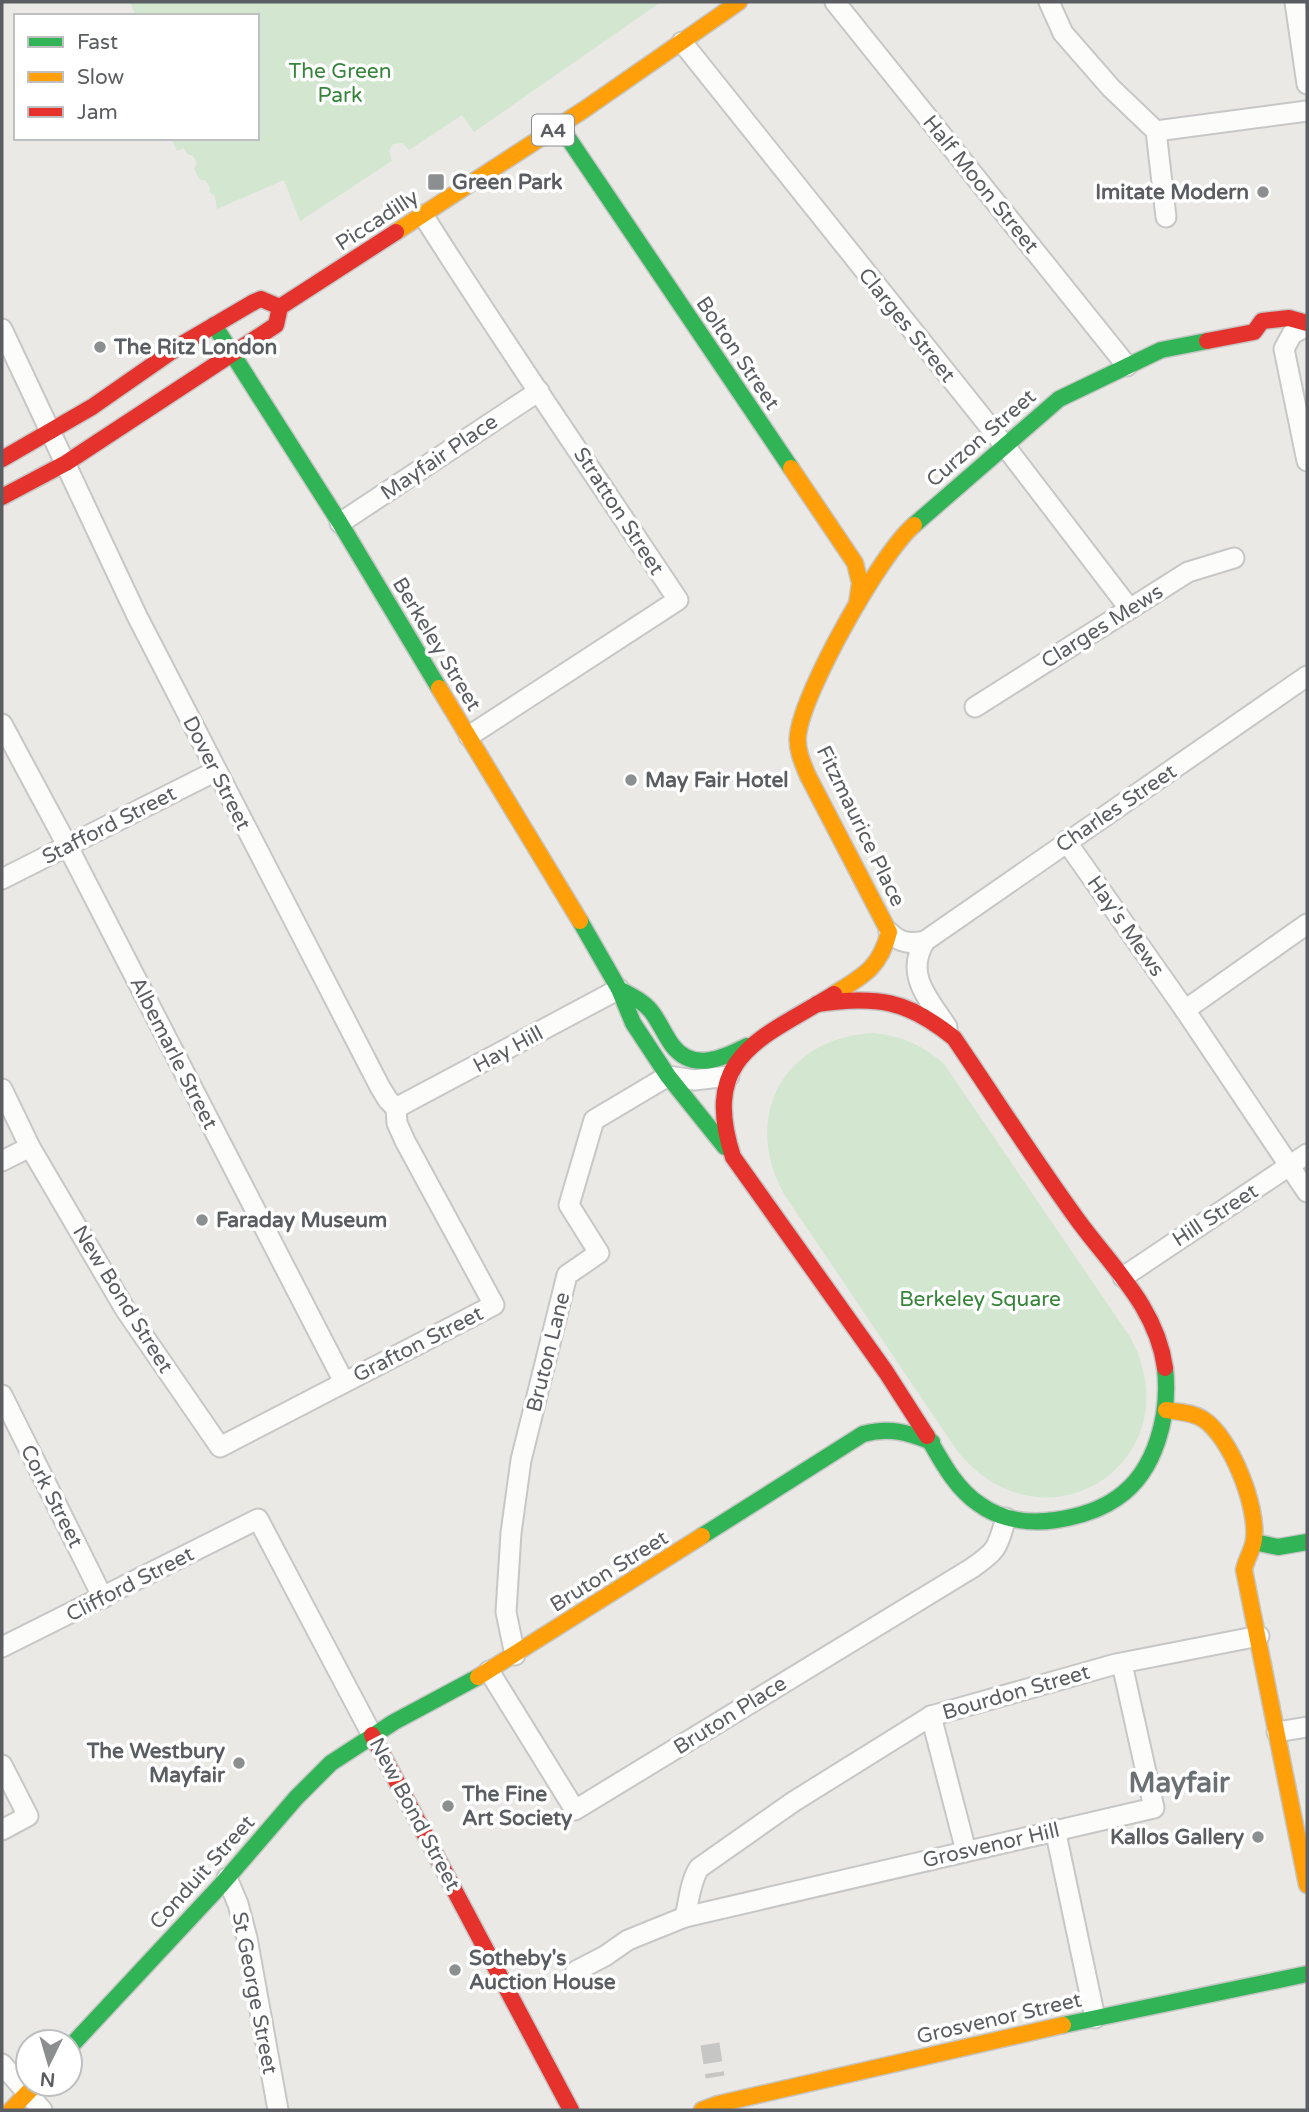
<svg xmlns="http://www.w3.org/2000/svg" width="1309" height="2112" viewBox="0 0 1309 2112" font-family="'Varela Round',sans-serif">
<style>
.green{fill:#d2e6d0}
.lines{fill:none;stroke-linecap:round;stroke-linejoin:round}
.street-tunnel{stroke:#c6c6c4;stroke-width:19;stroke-dasharray:19 10;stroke-linecap:butt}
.street-casing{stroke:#c7c7c7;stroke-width:23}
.fast-casing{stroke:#c5c6c5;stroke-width:19}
.slow-casing{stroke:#c5c6c5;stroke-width:19}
.jam-casing{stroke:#c5c6c5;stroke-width:19}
.street{stroke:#fcfcfb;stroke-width:19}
.fast{stroke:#30b455;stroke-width:16}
.slow{stroke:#ff9f0a;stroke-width:16}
.jam{stroke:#e5322d;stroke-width:16}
.poi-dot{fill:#8c8f90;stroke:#fff;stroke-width:2.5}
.labels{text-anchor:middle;stroke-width:7;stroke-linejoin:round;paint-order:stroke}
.shield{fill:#fff;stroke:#8c8e91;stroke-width:2}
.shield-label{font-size:19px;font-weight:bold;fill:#5a5e62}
.park-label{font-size:21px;fill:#36853a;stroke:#fff}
.poi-label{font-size:21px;font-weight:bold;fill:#5a5e62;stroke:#fff;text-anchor:start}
.street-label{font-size:21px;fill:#5a5e62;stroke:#fff}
.district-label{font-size:28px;font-weight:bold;fill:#6b7074;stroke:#fff}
</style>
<rect width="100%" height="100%" fill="#eae9e5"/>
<!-- green -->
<g class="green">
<polygon points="130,2 661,2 474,132 462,115 409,150 403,143 393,144 389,151 392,161 300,221 284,180 217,209 215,196 209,192 210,187 205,180 200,180 194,169 197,163 193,156 187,154 184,148 177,151 171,138 257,138 257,16 150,16 148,14 136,16"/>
<path d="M873 1033C902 1036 922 1045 944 1064L1130 1337C1196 1459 1046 1559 958 1452L784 1194C741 1116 784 1038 873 1033Z"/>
</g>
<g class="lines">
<!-- street-tunnel -->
<polyline class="street-tunnel" points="710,2044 715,2077"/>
<defs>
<g id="street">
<polyline points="835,2 1127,366"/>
<polyline points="1049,2 1063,33 1111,88 1156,131"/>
<polyline points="1295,2 1307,84"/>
<polyline points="682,42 1005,446 1129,608"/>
<polyline points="1156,131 1307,111"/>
<polyline points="1156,131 1166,217"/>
<path d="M423 215C505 345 593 472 678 600L469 736"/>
<polyline points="1307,326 1292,334 1284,349 1307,461"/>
<polyline points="2,329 137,616 380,1087 388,1100 396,1108"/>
<polyline points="340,523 539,391"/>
<polyline points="975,707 1188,572 1234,558"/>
<polyline points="2,724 67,845 344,1382"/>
<polyline points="1066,841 1185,1010 1307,1192"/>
<polyline points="2,879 216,771"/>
<path d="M889 932C900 943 909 944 925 941L1307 676"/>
<path d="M925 941C904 975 929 999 947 1027"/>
<polyline points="1185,1010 1307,924"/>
<polyline points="2,1089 30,1147 125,1309 220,1447 494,1305 405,1141 397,1123 396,1108"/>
<polyline points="396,1108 619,989"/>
<polyline points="2,1161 30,1147"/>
<polyline points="1123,1277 1307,1154"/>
<polyline points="2,1395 103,1598"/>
<polyline points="2,1647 258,1519 372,1735"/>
<polyline points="515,1655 506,1612 511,1533 521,1460 567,1275 599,1253 569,1205 594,1120 668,1076 694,1080 729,1076"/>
<path d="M489 1671 575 1810 972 1568C998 1550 997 1548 1006 1518"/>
<polyline points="931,1716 966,1851"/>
<polyline points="1277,1732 1307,1727"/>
<polyline points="2,1765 28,1816 2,1830"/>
<polyline points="1055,1829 1095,2018"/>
<polyline points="227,1878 238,1904 247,1938 278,2110"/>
<path d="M685 1917C689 1901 690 1882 699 1868L793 1802 931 1716 1116 1664 1259 1636"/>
<polyline points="576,1971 605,1956 628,1940 685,1917 1154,1808 1122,1664"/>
<polyline points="2,2064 42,2110"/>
</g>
<g id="fast">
<polyline points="560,126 791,468"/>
<polyline points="214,325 340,523 439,688"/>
<polyline points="914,525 1059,399 1161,350 1207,341"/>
<polyline points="580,921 619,989 633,1023 668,1076 725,1147"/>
<path d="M619 989C630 995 643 1001 651 1011 659 1021 664 1034 672 1045 692 1072 722 1059 747 1046"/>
<path d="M927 1436C941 1460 955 1488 979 1504 1001 1520 1029 1524 1056 1520 1076 1517 1100 1510 1117 1498 1157 1471 1170 1413 1165 1368"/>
<path d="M702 1536 863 1434C889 1427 907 1432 932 1442"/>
<polyline points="1254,1542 1278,1547 1307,1542"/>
<polyline points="1063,2025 1307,1974"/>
<polyline points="70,2047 221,1885 296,1798 331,1763 394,1722 478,1677"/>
</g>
<g id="slow">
<polyline points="396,232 585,109 739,2"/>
<polyline points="791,468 855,563 860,583 857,604"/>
<polyline points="439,688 580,921"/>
<path d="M834 994C863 976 880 968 889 932L808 776C803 764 796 749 798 735 803 691 881 553 914 525"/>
<path d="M1166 1410C1178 1412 1192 1412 1203 1419 1231 1437 1258 1507 1254 1539 1253 1550 1246 1559 1244 1570L1307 1885"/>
<polyline points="478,1677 702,1536"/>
<polyline points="11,2110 36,2084"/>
<polyline points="702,2110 718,2104 1063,2025"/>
</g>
<g id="jam">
<polyline points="1207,341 1254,332 1262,321 1289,318 1307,323"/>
<polyline points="2,459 92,407 184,343 254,302 261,299 280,307"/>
<polyline points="2,497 66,463 276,325 280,307 396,232"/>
<path d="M834 994C761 1039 700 1055 733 1157L886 1372 927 1436"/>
<path d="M817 1004C877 996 906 999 954 1038 995 1098 1034 1160 1077 1219 1111 1266 1157 1307 1165 1368"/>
<polyline points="372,1735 571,2110"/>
</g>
</defs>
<!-- street casing -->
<use href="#street" class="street-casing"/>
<!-- fast casing -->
<use href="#fast" class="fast-casing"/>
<!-- slow casing -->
<use href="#slow" class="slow-casing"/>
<!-- jam casing -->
<use href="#jam" class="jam-casing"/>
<!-- street -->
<use href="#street" class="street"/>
<!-- fast -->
<use href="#fast" class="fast"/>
<!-- slow -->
<use href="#slow" class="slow"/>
<!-- jam -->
<use href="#jam" class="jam"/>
</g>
<!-- markers -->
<g class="poi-dot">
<rect x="427" y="173" width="18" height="18" rx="3.5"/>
<circle cx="1263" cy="192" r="7"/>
<circle cx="100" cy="347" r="7"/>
<circle cx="631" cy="780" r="7"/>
<circle cx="202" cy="1220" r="7"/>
<circle cx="239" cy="1763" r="7"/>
<circle cx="448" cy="1806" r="7"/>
<circle cx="1258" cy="1837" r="7"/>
<circle cx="455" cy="1970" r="7"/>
</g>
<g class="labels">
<!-- shield labels -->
<rect class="shield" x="532" y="114.5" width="42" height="31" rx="5"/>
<g class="shield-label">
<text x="553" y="137">A4</text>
</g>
<!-- park labels -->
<g class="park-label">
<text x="340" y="78">The Green<tspan x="340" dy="24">Park</tspan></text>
<text x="980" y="1306">Berkeley Square</text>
</g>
<!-- poi labels -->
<g class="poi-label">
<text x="452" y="189">Green Park</text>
<text x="1249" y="199" text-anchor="end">Imitate Modern</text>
<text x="114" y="354">The Ritz London</text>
<text x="645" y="787">May Fair Hotel</text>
<text x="216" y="1227">Faraday Museum</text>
<text x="225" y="1758" text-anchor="end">The Westbury<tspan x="225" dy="24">Mayfair</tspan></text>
<text x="462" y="1801">The Fine<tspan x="462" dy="24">Art Society</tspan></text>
<text x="1244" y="1844" text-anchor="end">Kallos Gallery</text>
<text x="469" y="1965">Sotheby's<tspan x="469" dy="24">Auction House</tspan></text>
</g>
<!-- street labels -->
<g class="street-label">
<text transform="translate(981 184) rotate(51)" y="7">Half Moon Street</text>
<text transform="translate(377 220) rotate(-33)" y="7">Piccadilly</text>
<text transform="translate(907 325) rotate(51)" y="7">Clarges Street</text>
<text transform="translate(738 353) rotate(56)" y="7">Bolton Street</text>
<text transform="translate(981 438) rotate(-41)" y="7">Curzon Street</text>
<text transform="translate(439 457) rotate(-34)" y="7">Mayfair Place</text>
<text transform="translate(619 511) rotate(57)" y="7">Stratton Street</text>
<text transform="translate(1102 626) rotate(-32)" y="7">Clarges Mews</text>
<text transform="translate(437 644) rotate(59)" y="7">Berkeley Street</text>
<text transform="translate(217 773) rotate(63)" y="7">Dover Street</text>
<text transform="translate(1116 808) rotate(-34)" y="7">Charles Street</text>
<text transform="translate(109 825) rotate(-27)" y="7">Stafford Street</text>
<text transform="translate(861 826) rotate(64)" y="7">Fitzmaurice Place</text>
<text transform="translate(1126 926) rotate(55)" y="7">Hay's Mews</text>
<text transform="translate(508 1049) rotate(-28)" y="7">Hay Hill</text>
<text transform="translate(174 1053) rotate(63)" y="7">Albemarle Street</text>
<text transform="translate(1215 1215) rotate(-33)" y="7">Hill Street</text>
<text transform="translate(123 1299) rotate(58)" y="7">New Bond Street</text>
<text transform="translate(418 1344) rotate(-27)" y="7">Grafton Street</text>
<text transform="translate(548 1352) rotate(-76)" y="7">Bruton Lane</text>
<text transform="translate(52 1496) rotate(63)" y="7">Cork Street</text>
<text transform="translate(609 1571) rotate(-32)" y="7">Bruton Street</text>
<text transform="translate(130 1584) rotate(-27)" y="7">Clifford Street</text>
<text transform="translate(1016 1692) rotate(-16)" y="7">Bourdon Street</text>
<text transform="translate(730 1715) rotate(-32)" y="7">Bruton Place</text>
<text transform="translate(415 1814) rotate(62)" y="7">New Bond Street</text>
<text transform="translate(991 1845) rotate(-13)" y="7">Grosvenor Hill</text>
<text transform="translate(202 1872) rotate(-48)" y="7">Conduit Street</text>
<text transform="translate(255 1993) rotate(79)" y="7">St George Street</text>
<text transform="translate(999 2018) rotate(-13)" y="7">Grosvenor Street</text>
</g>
<!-- district labels -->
<g class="district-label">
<text x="1179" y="1792">Mayfair</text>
</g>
</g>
<!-- border -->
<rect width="1309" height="2112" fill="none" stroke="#5a5e62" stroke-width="7"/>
<!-- legend -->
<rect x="14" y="14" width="245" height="126" fill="#ffffff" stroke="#bdbfc0" stroke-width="2"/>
<rect x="28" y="37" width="35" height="10" fill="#30b455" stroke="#bdbfc0" stroke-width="2"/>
<text x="77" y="49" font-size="21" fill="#5a5e62">Fast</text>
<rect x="28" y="72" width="35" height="10" fill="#ff9f0a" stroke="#bdbfc0" stroke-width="2"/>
<text x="77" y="84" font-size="21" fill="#5a5e62">Slow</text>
<rect x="28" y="107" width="35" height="10" fill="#e5322d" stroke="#bdbfc0" stroke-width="2"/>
<text x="77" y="119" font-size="21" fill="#5a5e62">Jam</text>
<!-- north arrow -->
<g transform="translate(49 2063) rotate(185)"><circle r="33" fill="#ffffff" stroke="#bdbfc0" stroke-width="2"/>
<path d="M0-5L12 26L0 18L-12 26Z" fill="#8c8f90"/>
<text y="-10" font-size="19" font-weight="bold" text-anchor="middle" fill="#5a5e62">N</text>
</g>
</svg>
